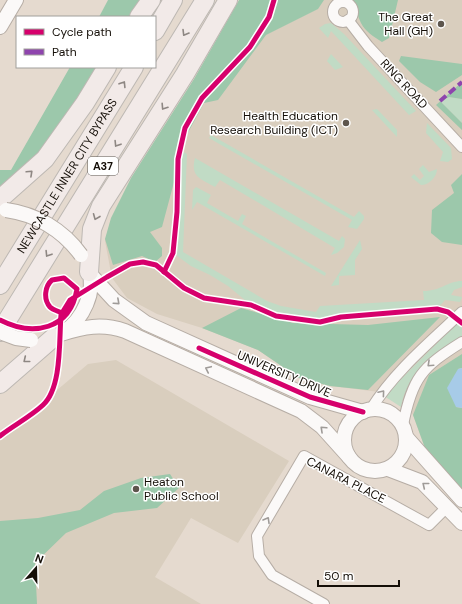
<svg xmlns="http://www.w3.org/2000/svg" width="462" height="604" viewBox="0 0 462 604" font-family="'DM Sans',sans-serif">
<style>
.education{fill:#d9cebe}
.green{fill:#c1dbc5}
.forest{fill:#9cc8ab}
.water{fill:#a7cbe8}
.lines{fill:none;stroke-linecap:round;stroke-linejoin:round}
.street-casing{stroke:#b6ada5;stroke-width:12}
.secondary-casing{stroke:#b6ada5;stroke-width:16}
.highway-casing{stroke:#bdb8b3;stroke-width:20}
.street{stroke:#fbf9f8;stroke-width:10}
.secondary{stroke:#fbf9f8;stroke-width:14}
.highway{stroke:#f2eae8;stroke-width:18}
.secondary-bridge-casing{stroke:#b6ada5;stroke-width:16;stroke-linecap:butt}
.secondary-bridge{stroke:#fbf9f8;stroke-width:14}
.quiet{stroke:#8e44ad;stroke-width:4;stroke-dasharray:8 4;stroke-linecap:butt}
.cycleway-casing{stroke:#fff;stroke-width:8}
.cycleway{stroke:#d6006c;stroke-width:5}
.oneway{stroke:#8e8783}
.oneway2{stroke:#9f9b98}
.poi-dot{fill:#5d554d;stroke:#fff;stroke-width:1.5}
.labels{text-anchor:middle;stroke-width:3;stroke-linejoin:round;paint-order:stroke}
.shield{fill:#fff;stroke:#5a5651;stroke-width:1}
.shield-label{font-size:11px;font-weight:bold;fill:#140e07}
.poi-label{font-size:12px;fill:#140e07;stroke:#fff;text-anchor:end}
.street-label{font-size:12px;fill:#140e07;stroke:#fff}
</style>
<rect width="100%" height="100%" fill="#e5dacf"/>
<!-- education -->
<g class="education">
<polygon points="241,0 462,0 462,489 425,448 413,415 403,401 388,393 330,386 299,378 258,350 202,328 157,314 127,298 112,278 105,241 111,220"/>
<polygon points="116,360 289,461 238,543 191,518 155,577 201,604 0,604 0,438 88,364"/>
</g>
<!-- green -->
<g class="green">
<polygon points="331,23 344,34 416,111 409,115 331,31 328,38 319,28 325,24"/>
<polygon points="331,54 343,67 335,70 327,61"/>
<polygon points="449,97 462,99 462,123 440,101"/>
<polygon points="377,109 397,130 397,137 372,110"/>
<polygon points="427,123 451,148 452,159 448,162 440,161 443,152 426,133"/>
<polygon points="211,135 354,217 359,211 364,216 364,219 357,229 348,227 352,220 209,138"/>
<path d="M180 150 187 154 183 252 267 301 281 306 316 312 320 306 424 300 423 291C442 291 447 281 462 281V287L454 290 451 295 462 297 460 302 445 300 437 309 341 317 320 322 276 316 251 305 228 286 210 275 191 266 173 253 178 159Z"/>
<path d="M195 158 339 241 342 236 345 239 344 247 337 253 331 255 335 248 220 180 215 187C201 179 190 177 195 158Z"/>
<path d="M423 165 429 172 437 169C437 177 429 185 421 185L411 177 414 174 420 180 424 176 419 169Z"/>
<polygon points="196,187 211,195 207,203 238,221 242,214 246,216 242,224 326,273 325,276 197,202 192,210 193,190"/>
<polygon points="360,240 362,249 355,260 355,275 339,276 339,285 331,286"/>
<path d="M456 324 462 325V336C433 353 408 372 401 407L384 396Z"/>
</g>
<!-- forest -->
<g class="forest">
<polygon points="108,0 144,0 133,17 99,17"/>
<polygon points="239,0 324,0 318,9 266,35 218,100 204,103 178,151 181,156 162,227 150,232 162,248 162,256 155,262 142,256 113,265 105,239 111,218 131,178 194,79"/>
<path d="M350 0H398L389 38 382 42C374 37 365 31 361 23 357 15 356 7 350 0Z"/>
<polygon points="401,56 462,64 462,75 436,92 420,82 399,61"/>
<polygon points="70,67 100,67 53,140 0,188 0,170 11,170"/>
<polygon points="462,82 462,99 449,97 440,101 462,123 462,130 436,105"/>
<polygon points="462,174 462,245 442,242 431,233 432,210 454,193 451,185"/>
<polygon points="241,308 293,323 368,325 440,317 368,390 330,386 299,378 258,350 202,328"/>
<polygon points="462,354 462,368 458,369 456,407 462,408 462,489 425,448 413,415 429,375"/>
<polygon points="170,474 179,488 157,508 114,513 66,533 35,563 37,604 0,604 0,521 38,518 80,510 104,491 141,478"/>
</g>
<!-- water -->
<polygon class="water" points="462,368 462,408 456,407 447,388 458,369"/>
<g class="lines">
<defs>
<g id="street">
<circle cx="343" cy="12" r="10"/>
<polyline points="348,20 368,46 462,147"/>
<path d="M371 409C394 372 430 342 462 312"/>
<path d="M403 425C412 378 422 367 462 342"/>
<polyline points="324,604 272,575 259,556 257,536 304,456 429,525 447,507"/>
</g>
<g id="secondary">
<polyline points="0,27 16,0"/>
<polyline points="90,274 114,300 146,323 310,397 363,412"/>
<path d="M64 332C83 319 96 292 89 269"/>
<path d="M61 334C83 327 102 323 125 331L301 411 322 427 349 457"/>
<circle cx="375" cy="440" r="31"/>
<polyline points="406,437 462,500"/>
<polyline points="388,469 422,482 462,523"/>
</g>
<g id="highway">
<polyline points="139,17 151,0"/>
<polyline points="155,31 173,0"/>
<polyline points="0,199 45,159 85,103 107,67"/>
<polyline points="89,272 92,229 101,206 185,74 228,0"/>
<path id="s1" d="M0 285 134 67"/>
<polyline points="0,332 205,0"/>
<polyline points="0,384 54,337"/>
</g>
</defs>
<!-- street casing -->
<use href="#street" class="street-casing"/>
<!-- secondary casing -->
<use href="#secondary" class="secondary-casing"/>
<!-- highway casing -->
<use href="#highway" class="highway-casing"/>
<!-- street -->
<use href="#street" class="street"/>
<!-- secondary -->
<use href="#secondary" class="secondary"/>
<!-- highway -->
<use href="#highway" class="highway"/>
<defs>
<g id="secondary-bridge">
<path d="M6 210C36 214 63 230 81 255"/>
<polyline points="0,332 16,338 31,340"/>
</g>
</defs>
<!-- secondary-bridge casing -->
<use href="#secondary-bridge" class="secondary-bridge-casing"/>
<!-- secondary-bridge -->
<use href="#secondary-bridge" class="secondary-bridge"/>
<!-- quiet -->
<polyline class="quiet" points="440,101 462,82"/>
<defs>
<g id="cycleway">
<polyline points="164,272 173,253 177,212 178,159 185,128 202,98 250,47 269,17 274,0"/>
<path d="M0 320C33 337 70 330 77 289L64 278 52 280C45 286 43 299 50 307 53 310 58 311 62 313L70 300 107 277 130 264 143 262 156 265 184 288 204 298 251 305 276 316 320 322 341 317 437 309 448 312 462 323"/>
<polyline points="199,348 310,397 363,412"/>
<path d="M0 436C14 425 30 417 43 405 62 388 59 340 61 315"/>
</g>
</defs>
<!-- cycleway casing -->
<use href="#cycleway" class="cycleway-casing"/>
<!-- cycleway -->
<use href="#cycleway" class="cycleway"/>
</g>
<!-- one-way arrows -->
<defs><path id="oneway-chevron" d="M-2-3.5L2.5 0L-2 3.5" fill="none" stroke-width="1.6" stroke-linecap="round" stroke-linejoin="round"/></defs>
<g class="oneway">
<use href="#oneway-chevron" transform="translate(185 33) rotate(121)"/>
<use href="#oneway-chevron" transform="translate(123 84) rotate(-58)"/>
<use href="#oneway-chevron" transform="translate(164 107) rotate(123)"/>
<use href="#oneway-chevron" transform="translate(117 144) rotate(122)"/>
<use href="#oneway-chevron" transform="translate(30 173) rotate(-43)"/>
<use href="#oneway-chevron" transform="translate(96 217) rotate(112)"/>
<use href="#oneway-chevron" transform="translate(48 254) rotate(122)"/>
<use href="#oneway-chevron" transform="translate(26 360) rotate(141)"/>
</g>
<g class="oneway2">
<use href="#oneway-chevron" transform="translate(117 302) rotate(42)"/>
<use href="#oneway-chevron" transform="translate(430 364) rotate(137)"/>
<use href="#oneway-chevron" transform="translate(208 369) rotate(-155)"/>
<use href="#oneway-chevron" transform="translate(382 393) rotate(-50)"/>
<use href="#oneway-chevron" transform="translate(323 429) rotate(-137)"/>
<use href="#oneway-chevron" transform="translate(425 485) rotate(-141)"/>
<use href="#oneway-chevron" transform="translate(267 520) rotate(-60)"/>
</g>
<!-- markers -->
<g class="poi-dot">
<circle cx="441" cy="24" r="4"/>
<circle cx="346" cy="123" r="4"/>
<circle cx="136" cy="489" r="4"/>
</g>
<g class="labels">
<!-- shield labels -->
<rect class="shield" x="88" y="157" width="30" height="18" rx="3"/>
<g class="shield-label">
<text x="103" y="170">A37</text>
</g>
<!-- poi labels -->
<g class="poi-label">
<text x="433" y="21">The Great<tspan x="433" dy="14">Hall (GH)</tspan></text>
<text x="338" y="120">Health Education<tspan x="338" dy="14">Research Building (ICT)</tspan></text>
<text x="144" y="486" text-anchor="start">Heaton<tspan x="144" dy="14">Public School</tspan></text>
</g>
<!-- street labels -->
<g class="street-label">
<text transform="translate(404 84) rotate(47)" y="4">RING ROAD</text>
<text dy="4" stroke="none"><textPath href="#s1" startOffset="128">NEWCASTLE INNER CITY BYPASS</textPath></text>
<text transform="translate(284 374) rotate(23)" y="4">UNIVERSITY DRIVE</text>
<text transform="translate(346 480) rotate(27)" y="4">CANARA PLACE</text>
</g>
</g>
<!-- legend -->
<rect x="16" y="16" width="140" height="52" fill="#ffffff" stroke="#a19f9c"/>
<rect x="24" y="29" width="20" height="6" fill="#d6006c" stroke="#a19f9c"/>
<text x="52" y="36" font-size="12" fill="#140e07">Cycle path</text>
<rect x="24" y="49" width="20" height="6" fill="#8e44ad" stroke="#a19f9c"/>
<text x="52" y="56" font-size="12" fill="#140e07">Path</text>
<!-- north arrow -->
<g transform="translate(36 568) rotate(20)" stroke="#ffffff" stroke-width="3" paint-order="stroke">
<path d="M0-3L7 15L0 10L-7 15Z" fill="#140e07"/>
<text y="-6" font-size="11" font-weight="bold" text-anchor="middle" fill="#140e07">N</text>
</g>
<!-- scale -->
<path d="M318 580v6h81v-6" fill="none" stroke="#140e07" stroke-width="2"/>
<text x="324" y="580" font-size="12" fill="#140e07" stroke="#ffffff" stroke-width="3" paint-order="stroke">50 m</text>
</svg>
